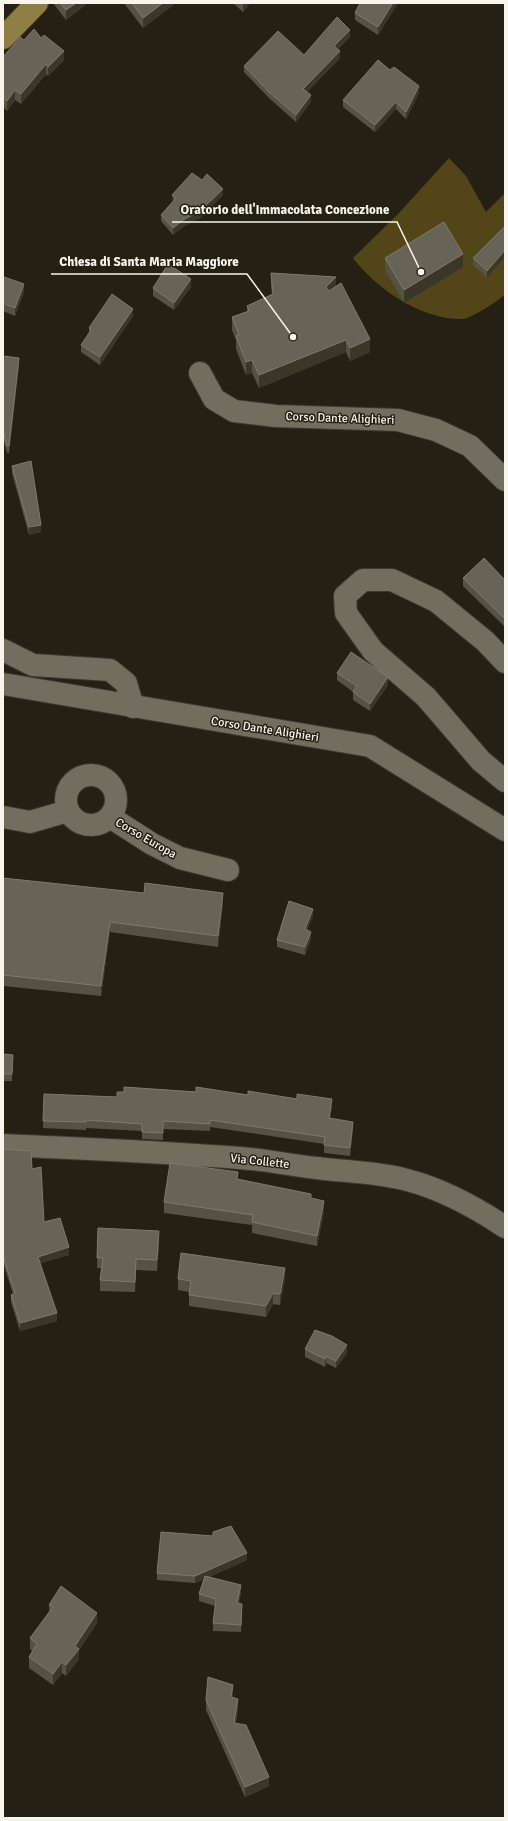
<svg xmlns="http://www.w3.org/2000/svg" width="508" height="1821" viewBox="0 0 508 1821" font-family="Signika,sans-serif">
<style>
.green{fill:#524518}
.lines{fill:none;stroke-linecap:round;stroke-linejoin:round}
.minor-casing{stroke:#3d3931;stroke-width:24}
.major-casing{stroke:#3d3931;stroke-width:24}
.minor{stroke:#726e5f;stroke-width:22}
.major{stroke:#8f7f45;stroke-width:22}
.wall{fill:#555144}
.shaded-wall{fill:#3a3729}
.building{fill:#676356;stroke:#7d7a6d}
.labels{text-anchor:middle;stroke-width:3;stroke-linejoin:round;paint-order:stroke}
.street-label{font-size:12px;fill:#f7f5ec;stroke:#242114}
.leader{fill:none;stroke:#f7f5ec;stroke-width:1.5}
.callout-dot{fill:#f7f5ec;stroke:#242114;stroke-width:1.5}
.callout-label{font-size:13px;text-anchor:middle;font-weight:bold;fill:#f7f5ec;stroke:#242114;stroke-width:3;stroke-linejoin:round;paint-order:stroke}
</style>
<rect width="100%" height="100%" fill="#242114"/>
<!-- green -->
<path class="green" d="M449 158 466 176 486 212 505 193V294C499 301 471 318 463 319 421 320 377 289 353 258L399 213Z"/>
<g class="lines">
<defs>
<g id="minor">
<polyline points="200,373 214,399 234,411 276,416 398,420 436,430 470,446 505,480"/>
<polyline points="3,650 33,665 110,670 126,683 133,707"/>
<polyline points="505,662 485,641 436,601 392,580 363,580 345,596 346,613 373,651 426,697 481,761 505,781"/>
<polyline points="3,684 370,746 505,830"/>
<circle cx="91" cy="800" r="25"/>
<polyline points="3,817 30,822 68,811"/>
<polyline points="110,817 152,844 180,858 228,870"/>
<path d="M3 1145C86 1149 169 1152 251 1159 273 1161 295 1166 317 1168 348 1172 378 1172 407 1180 442 1189 475 1207 505 1227"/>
</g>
<polyline id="major" points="3,38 37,3"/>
</defs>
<!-- minor casing -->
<use href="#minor" class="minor-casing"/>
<!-- major casing -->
<use href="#major" class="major-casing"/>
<!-- minor -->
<use href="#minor" class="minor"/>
<!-- major -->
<use href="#major" class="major"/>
</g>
<!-- wall -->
<g class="wall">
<polygon points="53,3 88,3 66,20"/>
<polygon points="124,3 176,3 143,28"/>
<polygon points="233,3 250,3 243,12"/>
<polygon points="360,3 398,3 378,35 355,20 355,13"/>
<polygon points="350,37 338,49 340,58 307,92 311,102 296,122 270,99 244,72 244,66 304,55"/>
<polygon points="41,38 64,60 48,76 46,74 21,104 15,100 7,111 3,107 3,57 24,40"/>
<polygon points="419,93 406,119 396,109 375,132 343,107 343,100"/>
<polygon points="172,195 223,195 200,218 183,227 173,235 161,221 161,215 173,202"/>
<polygon points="505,226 505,257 487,278 473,265 473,258"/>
<polygon points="385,258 463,267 404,303 385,270"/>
<polygon points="271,273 336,287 370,352 350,361 346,352 259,388 252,373 246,375 236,349 236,340 232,330 232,317 247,312 247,306 272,294 271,286"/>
<polygon points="3,279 24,292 15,316 3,311"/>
<polygon points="191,287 174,310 153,296 153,288"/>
<polygon points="133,316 100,365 81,352 81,345 89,334 89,328"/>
<polygon points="3,356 19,365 9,453 7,453 3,438"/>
<polygon points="12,466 41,532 29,535 12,473"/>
<polygon points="463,578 505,580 505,627 463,586"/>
<polygon points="337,673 388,685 370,711 353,700 353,692 337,680"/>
<polygon points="3,878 223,904 218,947 110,932 101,996 3,986"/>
<polygon points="313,916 307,930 311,939 305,955 277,947 277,940"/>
<polygon points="3,1054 13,1055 12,1081 3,1081"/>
<polygon points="124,1087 248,1095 332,1106 330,1119 353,1129 350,1156 324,1153 324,1144 210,1127 210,1131 163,1129 163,1140 142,1139 142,1131 86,1128 86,1130 43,1128 44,1094 117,1097 124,1092"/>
<polygon points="3,1149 32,1169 44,1222 69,1255 40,1263 57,1321 20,1331 11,1302 11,1295 13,1294 3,1263"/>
<polygon points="238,1179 311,1198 324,1212 317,1246 252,1233 252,1225 164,1213 164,1202"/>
<polygon points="98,1228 159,1241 157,1271 136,1270 135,1292 100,1291 100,1280 101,1268 97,1268"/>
<polygon points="178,1279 285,1279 280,1305 273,1304 266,1317 189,1306 189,1292 178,1290"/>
<polygon points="305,1349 347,1353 336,1368 326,1363 325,1367 305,1357"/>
<polygon points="247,1560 209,1577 241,1592 239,1604 242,1611 241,1632 213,1631 213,1623 215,1606 199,1601 199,1594 204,1579 195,1583 157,1580 157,1573"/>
<polygon points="49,1605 97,1623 79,1650 79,1659 66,1676 62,1673 53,1685 29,1668 29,1657 32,1651 30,1649 30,1638 49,1613"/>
<polygon points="233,1694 233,1697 238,1709 236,1723 269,1786 245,1797 206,1710 206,1700"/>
</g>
<!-- shaded-wall -->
<g class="shaded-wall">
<polygon points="76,3 88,3 66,20 66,10"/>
<polygon points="163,3 176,3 143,28 143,18"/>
<polygon points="244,3 250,3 243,12 243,4"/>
<polygon points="393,3 398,3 378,35 378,27"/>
<polygon points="350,30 350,37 334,53 334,46"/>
<polygon points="64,51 64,60 48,76 48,67"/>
<polygon points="340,51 340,58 303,96 303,89"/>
<polygon points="46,64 46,74 21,104 21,94"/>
<polygon points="419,86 419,93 406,119 406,112"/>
<polygon points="15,90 15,100 7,111 7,101"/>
<polygon points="311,95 311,102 296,122 296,115"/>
<polygon points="396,102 396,109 375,132 375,125"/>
<polygon points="223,189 223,195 200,218 183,227 173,235 173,228"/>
<polygon points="505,250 505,257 487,278 487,271"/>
<polygon points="463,254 463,267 404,303 404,290"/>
<polygon points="336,277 336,290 326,299 326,287"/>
<polygon points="191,279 191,287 174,310 174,303"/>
<polygon points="24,284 24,292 15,316 15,308"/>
<polygon points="133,309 133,316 100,365 100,357"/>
<polygon points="370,339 370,352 350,361 350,348"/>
<polygon points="346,340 346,352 259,388 259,375"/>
<polygon points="19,358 19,365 9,453 9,446"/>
<polygon points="252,360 252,373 246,375 246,362"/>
<polygon points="41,525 41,532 29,535 29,527"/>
<polygon points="388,677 388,685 370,711 370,704"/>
<polygon points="223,893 223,904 218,947 218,936"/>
<polygon points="313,909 313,916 305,937 305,929"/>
<polygon points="110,922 110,932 101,996 101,986"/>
<polygon points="311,932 311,939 305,955 305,947"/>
<polygon points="332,1099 332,1106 329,1126 329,1118"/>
<polygon points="353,1122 353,1129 350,1156 350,1148"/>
<polygon points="324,1201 324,1212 317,1246 317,1236"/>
<polygon points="159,1231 159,1241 157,1271 157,1260"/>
<polygon points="69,1247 69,1255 38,1264 38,1257"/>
<polygon points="285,1268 285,1279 280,1305 280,1294"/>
<polygon points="273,1293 273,1304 266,1317 266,1306"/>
<polygon points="57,1313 57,1321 20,1331 20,1323"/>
<polygon points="347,1345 347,1353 336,1368 336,1361"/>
<polygon points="326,1356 326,1363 325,1367 325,1359"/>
<polygon points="247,1553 247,1560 195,1583 195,1576"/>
<polygon points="241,1585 241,1592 237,1611 237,1603"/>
<polygon points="242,1604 242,1611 241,1632 241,1625"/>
<polygon points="97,1613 97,1623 79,1650 79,1659 66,1676 66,1665 75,1646"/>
<polygon points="62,1662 62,1673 53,1685 53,1674"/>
<polygon points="233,1685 233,1694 231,1707 231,1697"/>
<polygon points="238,1699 238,1709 234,1732 234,1723"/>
<polygon points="269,1777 269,1786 245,1797 245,1787"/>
</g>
<!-- building -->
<g class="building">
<polygon points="60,3 76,3 66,10"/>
<polygon points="132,3 163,3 143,18"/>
<polygon points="360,3 393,3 378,27 355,13"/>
<polygon points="337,17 350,30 334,46 340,51 303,89 311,95 296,115 270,93 244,66 278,31 304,55"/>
<polygon points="34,29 41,38 44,35 64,51 48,67 46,64 21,94 15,90 7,101 3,97 3,57 20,37 24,40"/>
<polygon points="378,60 390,70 394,67 419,86 406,112 396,102 375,125 343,100"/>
<polygon points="192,173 202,180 207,174 223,189 200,211 183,220 173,228 161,215 176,198 172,195"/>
<polygon points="444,222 463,254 404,290 385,258"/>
<polygon points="505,226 505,250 487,271 473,258"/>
<polygon points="168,264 191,279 174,303 153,288"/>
<polygon points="271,273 336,277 326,287 329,291 341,283 370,339 350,348 346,340 259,375 252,360 246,362 236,336 239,335 232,317 249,311 247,306 273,294"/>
<polygon points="4,277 24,284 15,308 3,303 3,279"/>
<polygon points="112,294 133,309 100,357 81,345 91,330 89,328"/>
<polygon points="3,356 19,358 9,446 7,446 3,431"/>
<polygon points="31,461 41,525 29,527 12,466"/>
<polygon points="484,558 505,580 505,619 463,578"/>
<polygon points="351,652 388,677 370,704 353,692 357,686 337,673"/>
<polygon points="3,878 144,893 145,883 223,893 218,936 110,922 101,986 3,975"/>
<polygon points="289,901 313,909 305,929 311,932 305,947 277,940"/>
<polygon points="3,1054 13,1055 12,1074 3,1074"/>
<polygon points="124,1087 196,1092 196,1087 248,1095 248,1091 297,1099 297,1094 332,1099 329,1118 353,1122 350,1148 324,1145 325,1137 210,1120 210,1124 163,1121 163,1133 142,1132 142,1124 86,1120 86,1122 43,1121 44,1094 117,1097 117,1092 124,1092"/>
<polygon points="3,1149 31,1151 32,1169 41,1167 44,1222 60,1218 69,1247 38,1257 57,1313 20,1323 11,1295 15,1293 3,1256"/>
<polygon points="170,1163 238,1172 237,1179 311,1194 311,1198 324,1201 317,1236 252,1222 253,1215 164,1202"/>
<polygon points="98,1228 159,1231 157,1260 136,1259 135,1282 100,1280 103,1258 97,1258"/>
<polygon points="181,1253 285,1268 280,1294 273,1293 266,1306 189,1295 191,1281 178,1279"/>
<polygon points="315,1330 332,1336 347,1345 336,1361 326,1356 325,1359 305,1349"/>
<polygon points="231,1526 247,1553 195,1576 157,1573 161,1532 213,1536 213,1532"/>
<polygon points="205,1576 241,1585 237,1603 242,1604 241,1625 213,1623 216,1599 199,1594"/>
<polygon points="61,1586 97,1613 75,1646 79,1649 66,1665 62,1662 53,1674 29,1657 37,1644 30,1638 53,1607 49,1605"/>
<polygon points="208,1677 233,1685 231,1697 238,1699 234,1723 246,1725 269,1777 245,1787 206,1700"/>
</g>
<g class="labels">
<!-- street labels -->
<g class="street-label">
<text transform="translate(340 418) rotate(2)" y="4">Corso Dante Alighieri</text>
<text transform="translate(265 729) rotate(9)" y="4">Corso Dante Alighieri</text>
<text transform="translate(146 838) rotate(30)" y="4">Corso Europa</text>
<text transform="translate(260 1161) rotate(6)" y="4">Via Collette</text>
</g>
</g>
<!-- callouts -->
<path class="leader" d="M421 272L397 222H172M293 337L247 274H51"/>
<g class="callout-dot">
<circle cx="421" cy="272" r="4"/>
<circle cx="293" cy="337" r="4"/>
</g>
<g class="callout-label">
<text x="285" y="214">Oratorio dell'Immacolata Concezione</text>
<text x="149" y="266">Chiesa di Santa Maria Maggiore</text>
</g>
<!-- border -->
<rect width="508" height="1821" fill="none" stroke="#f7f5ec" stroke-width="8"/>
</svg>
